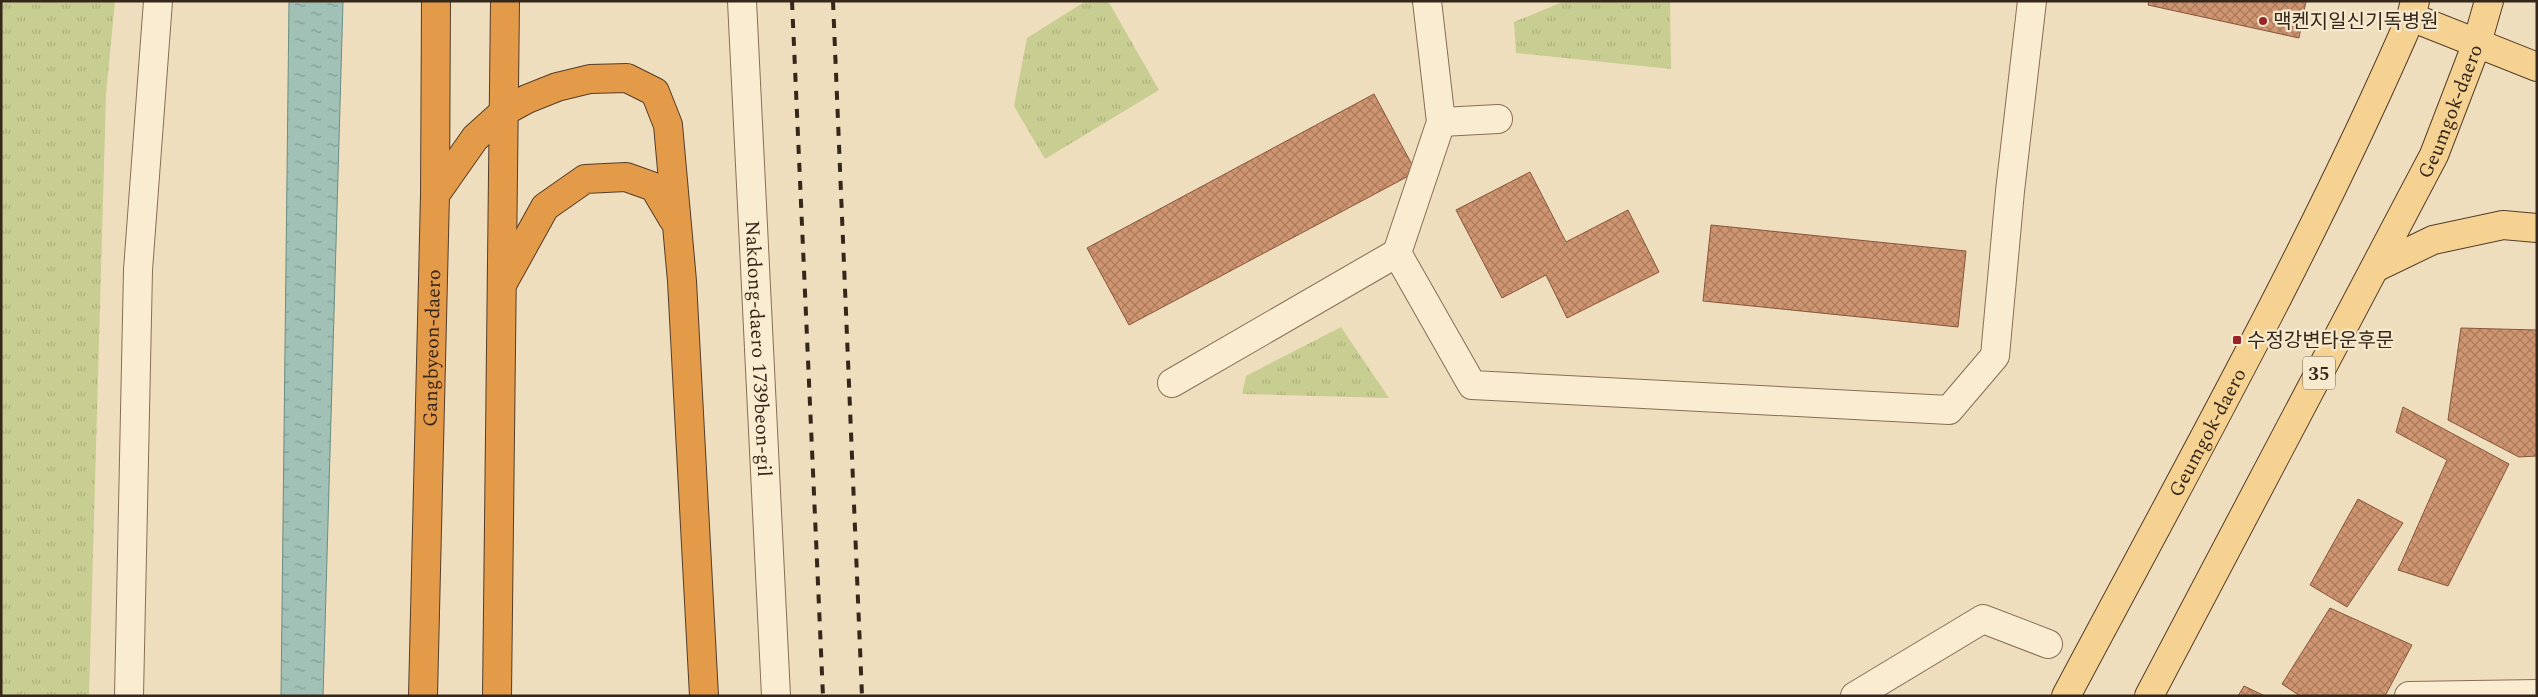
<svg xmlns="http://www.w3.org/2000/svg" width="2538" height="697" viewBox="0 0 2538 697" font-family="Spectral,'Noto Sans KR',serif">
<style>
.grass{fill:url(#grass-tufts)}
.water{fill:url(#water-ripples);stroke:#688e83}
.building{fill:url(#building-cross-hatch);stroke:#87563b}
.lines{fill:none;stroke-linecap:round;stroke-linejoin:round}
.minor-casing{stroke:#876e56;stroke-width:30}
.major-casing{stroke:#543d2a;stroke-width:30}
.highway-casing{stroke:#543d2a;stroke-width:30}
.minor{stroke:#faecd0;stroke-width:28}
.major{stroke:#f5d292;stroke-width:28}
.highway{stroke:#e39a49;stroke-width:28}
.rail{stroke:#36271b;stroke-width:4;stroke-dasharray:9 9;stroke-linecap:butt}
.poi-dot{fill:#982429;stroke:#f6e9cd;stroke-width:2}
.labels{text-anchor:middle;stroke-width:4.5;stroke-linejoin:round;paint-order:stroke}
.shield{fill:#f6e9cd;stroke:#706150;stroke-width:1}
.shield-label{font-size:19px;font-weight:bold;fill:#36271b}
.poi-label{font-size:20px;fill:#36271b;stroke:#f6e9cd;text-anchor:start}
.street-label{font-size:20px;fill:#36271b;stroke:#f6e9cd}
</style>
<defs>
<pattern id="grass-tufts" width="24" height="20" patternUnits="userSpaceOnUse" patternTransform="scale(1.25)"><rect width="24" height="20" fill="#c8cd91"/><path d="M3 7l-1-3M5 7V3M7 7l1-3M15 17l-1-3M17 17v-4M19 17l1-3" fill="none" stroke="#acb07c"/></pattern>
<pattern id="water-ripples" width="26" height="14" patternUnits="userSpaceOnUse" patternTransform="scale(1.25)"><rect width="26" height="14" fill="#a1c0b6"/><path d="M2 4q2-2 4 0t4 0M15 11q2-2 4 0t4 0" fill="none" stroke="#849c93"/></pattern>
<pattern id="building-cross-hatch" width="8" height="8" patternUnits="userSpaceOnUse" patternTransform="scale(1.25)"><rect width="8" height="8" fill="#cf9571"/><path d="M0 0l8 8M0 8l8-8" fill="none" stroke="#a97a5c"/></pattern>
</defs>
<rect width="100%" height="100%" fill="#efdebd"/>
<!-- grass -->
<g class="grass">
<polygon points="1,1 115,1 106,94 89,696 1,696"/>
<polygon points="1086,1 1108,1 1159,90 1045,159 1014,106 1027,38"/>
<polygon points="1565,1 1670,1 1671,69 1516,53 1514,22"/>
<polygon points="1341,327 1389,398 1242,394 1246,376"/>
</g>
<!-- water -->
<polygon class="water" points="289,1 343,1 323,696 281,696"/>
<!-- building -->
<g class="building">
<polygon points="2149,1 2306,1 2299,38 2148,5"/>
<polygon points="1374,94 1416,172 1129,325 1087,248"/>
<polygon points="1530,172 1566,242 1628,210 1659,272 1567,318 1546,275 1502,298 1456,210"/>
<polygon points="1711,225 1966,251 1958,327 1703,301"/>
<polygon points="2461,328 2537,330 2537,456 2519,457 2448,420"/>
<polygon points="2403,407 2509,464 2448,586 2398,570 2447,460 2396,432"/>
<polygon points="2358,499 2403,523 2347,607 2310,585"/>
<polygon points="2330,608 2412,645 2385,696 2300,696 2282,684"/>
<polygon points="2244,686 2265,696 2238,696"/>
</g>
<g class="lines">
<defs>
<g id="minor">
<path id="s1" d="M742 1 776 696"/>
<polyline points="1427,1 1441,122 1397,253 1472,385 1949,410 1995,356 2010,191 2032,1"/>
<polyline points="1441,122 1498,119"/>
<polyline points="1172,383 1397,253"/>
<polyline points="129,696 138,270 158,1"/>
<polyline points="1855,696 1983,619 2048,644"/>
<polyline points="2409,696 2537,694"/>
</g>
<g id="major">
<polyline points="2411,17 2537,67"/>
<polyline points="2375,268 2433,240 2503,225 2537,228"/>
<path id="s2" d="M2066 696C2185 472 2310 250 2411 17L2415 1"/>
<path id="s3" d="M2149 696 2434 155 2477 43 2489 1"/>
</g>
<g id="highway">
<polyline points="435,195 475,138 505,111 527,99 557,87 590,79 627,78 655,92 668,125 682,281 704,696"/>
<polyline points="504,281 545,207 585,179 626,177 654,187 673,219"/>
<path id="s4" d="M423 696 435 195 436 1"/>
<polyline points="497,696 505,1"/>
</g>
</defs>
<!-- minor casing -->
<use href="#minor" class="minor-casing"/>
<!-- major casing -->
<use href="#major" class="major-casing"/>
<!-- highway casing -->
<use href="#highway" class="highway-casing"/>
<!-- minor -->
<use href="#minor" class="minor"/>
<!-- major -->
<use href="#major" class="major"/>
<!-- highway -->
<use href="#highway" class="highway"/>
<!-- rail -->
<g class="rail">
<polyline points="792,1 823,696"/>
<polyline points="833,1 862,696"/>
</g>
</g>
<!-- markers -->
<g class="poi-dot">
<circle cx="2263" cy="21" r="5"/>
<rect x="2232" y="335" width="10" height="10" rx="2.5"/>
</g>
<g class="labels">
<!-- shield labels -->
<rect class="shield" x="2303" y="356.5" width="32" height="33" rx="4"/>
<g class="shield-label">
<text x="2319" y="380">35</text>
</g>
<!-- poi labels -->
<g class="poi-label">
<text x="2273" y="28">맥켄지일신기독병원</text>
<text x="2247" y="347">수정강변타운후문</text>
</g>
<!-- street labels -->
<g class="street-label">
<text dy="7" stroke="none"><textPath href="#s3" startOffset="658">Geumgok-daero</textPath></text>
<text dy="7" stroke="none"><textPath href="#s1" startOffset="348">Nakdong-daero 1739beon-gil</textPath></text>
<text dy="7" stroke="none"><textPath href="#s4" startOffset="348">Gangbyeon-daero</textPath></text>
<text dy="7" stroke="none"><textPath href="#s2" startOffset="299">Geumgok-daero</textPath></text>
</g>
</g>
<!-- border -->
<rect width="2538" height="697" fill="none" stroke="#36271b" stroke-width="5"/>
</svg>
